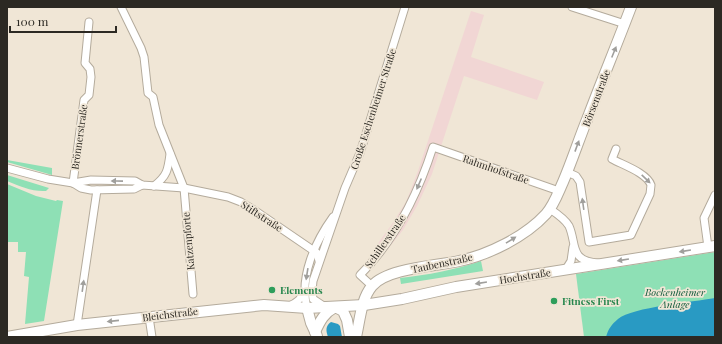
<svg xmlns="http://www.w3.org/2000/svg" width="722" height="344" viewBox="0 0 722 344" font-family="'Playfair Display',serif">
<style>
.commercial{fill:#f1d6d4}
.green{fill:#8ee0b5}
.water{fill:#299ac3}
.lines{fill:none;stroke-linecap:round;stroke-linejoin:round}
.street-casing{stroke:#b4ab9c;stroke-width:9}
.secondary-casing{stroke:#b4ab9c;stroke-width:12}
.street{stroke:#fff;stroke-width:7}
.secondary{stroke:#fff;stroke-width:10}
.oneway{fill:#a09f9c}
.leisure-dot{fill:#2e9e5b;stroke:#f0e6d6;stroke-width:1.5}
.labels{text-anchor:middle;stroke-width:3.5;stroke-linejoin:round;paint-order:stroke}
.street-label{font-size:10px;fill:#2c2923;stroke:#f0e6d6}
.leisure-label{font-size:10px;font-weight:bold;fill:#27864d;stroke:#f0e6d6;text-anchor:start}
.park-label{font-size:10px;font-style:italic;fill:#115b3c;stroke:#f0e6d6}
</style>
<rect width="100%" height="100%" fill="#f0e6d6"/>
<!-- commercial -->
<polygon class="commercial" points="471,11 484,15 471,57 544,82 537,100 464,76 432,174 417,206 403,230 383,255 374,249 392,224 406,202 418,171"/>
<!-- green -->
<g class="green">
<polygon points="7,160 52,168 52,175 7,162"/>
<path d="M7 175 49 188 46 191C33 192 19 186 7 181Z"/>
<polygon points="7,184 36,196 56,201 57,200 63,201 44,321 25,324 29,277 24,276 26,252 18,252 18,242 7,242"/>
<polygon points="715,252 715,337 584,337 576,274"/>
<path d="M481 261 483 271 401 284 400 278C428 275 454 270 481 261Z"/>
</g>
<!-- water -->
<g class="water">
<path d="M715 298V336L606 337C608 329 612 324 618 319 633 307 693 302 715 298Z"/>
<path d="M331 322 338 324 340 326 342 337H328C326 331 325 326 331 322Z"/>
</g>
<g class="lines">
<defs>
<g id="street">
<polyline points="121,7 141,48 144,57 148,93 153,97 159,125 184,188 193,294"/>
<polyline points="572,7 625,24"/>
<polyline points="7,168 48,179 73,183 81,188 91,190 134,189 142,185"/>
<path d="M567 172 576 176 580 182 589 242 631 235 650 194 651 185C647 173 623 165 612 159L616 149"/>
<polyline points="73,183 91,180 135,181 142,185 184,188 228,197 241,202 254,210 317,253 319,261"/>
<polyline points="73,183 84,100 89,95 91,77 90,69 85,63 89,22"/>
<path d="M154 186C167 176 168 170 170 154"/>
<path d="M550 209C556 213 565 219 569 226 577 244 569 261 598 263"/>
<polyline points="708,247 704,218 715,195"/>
<polyline points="566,269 571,261 573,247"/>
<path d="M372 286 360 275C395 240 418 194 433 147L559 191"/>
<path d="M289 306C297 303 301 299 305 291"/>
<polyline points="325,307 313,299 312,291 313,281 345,188 360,153 405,7"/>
<path d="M307 308C299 277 315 242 333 217"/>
<polyline points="149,317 152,337"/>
<polyline points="77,325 97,190"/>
</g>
<g id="secondary">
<polyline points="307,308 311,323 317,336"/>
<path d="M315 332C320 321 324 313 335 307L343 311 347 320 350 337"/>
<polyline points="7,337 77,325 264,305 307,308 364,305 402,299 456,287 715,246"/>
<path d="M356 337C360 320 361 299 372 286 387 268 437 266 459 261 488 255 525 237 546 214 554 205 558 193 563 182 572 161 579 139 588 117 602 80 617 44 631 7"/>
</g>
</defs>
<!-- street casing -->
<use href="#street" class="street-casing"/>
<!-- secondary casing -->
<use href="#secondary" class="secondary-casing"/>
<!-- street -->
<use href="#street" class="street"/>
<!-- secondary -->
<use href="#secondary" class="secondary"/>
</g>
<!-- one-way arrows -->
<defs><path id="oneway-solid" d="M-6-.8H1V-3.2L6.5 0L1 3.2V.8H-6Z"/></defs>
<g class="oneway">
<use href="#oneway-solid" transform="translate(614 52) rotate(-68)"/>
<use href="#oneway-solid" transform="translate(577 146) rotate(-70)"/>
<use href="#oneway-solid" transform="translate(646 179) rotate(44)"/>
<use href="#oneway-solid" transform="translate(117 181) rotate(-179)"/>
<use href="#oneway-solid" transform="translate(419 184) rotate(113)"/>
<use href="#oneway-solid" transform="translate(583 204) rotate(-98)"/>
<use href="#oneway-solid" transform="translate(511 240) rotate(-32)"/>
<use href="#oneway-solid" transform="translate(685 251) rotate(171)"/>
<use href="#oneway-solid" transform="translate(623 260) rotate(171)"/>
<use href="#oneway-solid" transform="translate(307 274) rotate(99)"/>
<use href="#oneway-solid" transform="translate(481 283) rotate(171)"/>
<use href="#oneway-solid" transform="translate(83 286) rotate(-82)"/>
<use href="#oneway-solid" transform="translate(113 321) rotate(174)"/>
</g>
<!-- markers -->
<g class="leisure-dot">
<circle cx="272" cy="290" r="4"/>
<circle cx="554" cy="301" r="4"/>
</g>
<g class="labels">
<!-- street labels -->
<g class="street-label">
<text transform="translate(596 98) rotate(-69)" y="4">Börsenstraße</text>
<text transform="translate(373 109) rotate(-72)" y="4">Große Eschenheimer Straße</text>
<text transform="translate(79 137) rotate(-82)" y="4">Brönnerstraße</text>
<text transform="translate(496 169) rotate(19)" y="4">Rahmhofstraße</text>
<text transform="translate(262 216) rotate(33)" y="4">Stiftstraße</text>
<text transform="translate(188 241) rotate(-95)" y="4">Katzenpforte</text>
<text transform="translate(385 241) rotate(-55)" y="4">Schillerstraße</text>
<text transform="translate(442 263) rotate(-12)" y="4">Taubenstraße</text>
<text transform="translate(525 276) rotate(-9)" y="4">Hochstraße</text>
<text transform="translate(170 314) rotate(-7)" y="4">Bleichstraße</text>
</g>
<!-- leisure labels -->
<g class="leisure-label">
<text x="280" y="294">Elements</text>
<text x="562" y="305">Fitness First</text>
</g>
<!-- park labels -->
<g class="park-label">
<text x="675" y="296">Bockenheimer<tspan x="675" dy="12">Anlage</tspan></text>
</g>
</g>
<!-- border -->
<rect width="722" height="344" fill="none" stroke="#2c2923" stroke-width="16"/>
<!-- scale -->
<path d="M10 26v6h106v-6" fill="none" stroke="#2c2923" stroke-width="2"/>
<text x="16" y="26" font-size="12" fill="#2c2923" stroke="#f0e6d6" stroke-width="3" paint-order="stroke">100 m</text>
</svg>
